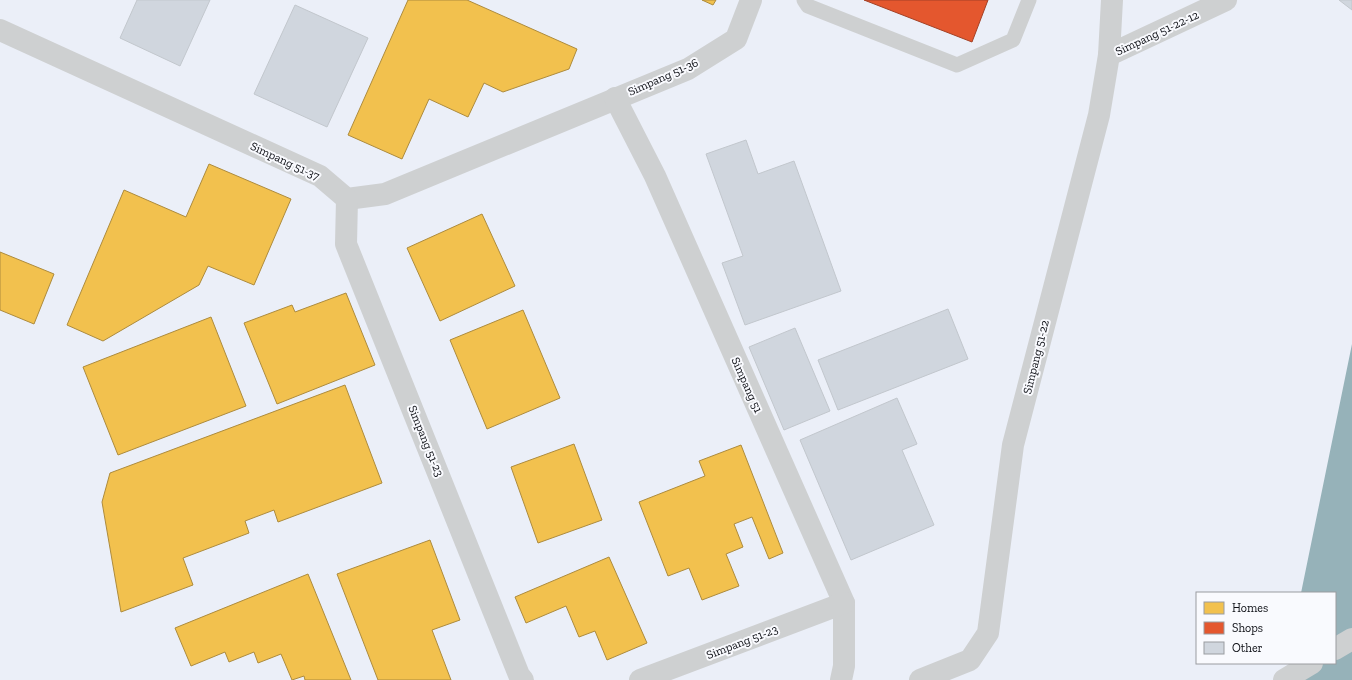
<svg xmlns="http://www.w3.org/2000/svg" width="1352" height="680" viewBox="0 0 1352 680" font-family="'Zilla Slab',serif">
<style>
.water{fill:#96b2b9}
.homes{fill:#f2c14e;stroke:#ad8b3d}
.shops{fill:#e4572e;stroke:#a34126}
.building{fill:#d0d6de;stroke:#c2c7cd}
.lines{fill:none;stroke-linecap:round;stroke-linejoin:round}
.lane{stroke:#ced0d1;stroke-width:15}
.street{stroke:#ced0d1;stroke-width:22}
.secondary{stroke:#ced0d1;stroke-width:22}
.labels{text-anchor:middle;stroke-width:4;stroke-linejoin:round;paint-order:stroke}
.street-label{font-size:12px;fill:#0c0e14;stroke:#f9fafe}
</style>
<rect width="100%" height="100%" fill="#ebeff8"/>
<!-- water -->
<polygon class="water" points="1352,344 1352,680 1287,680 1290,663 1335,663 1335,593 1301,593"/>
<!-- homes -->
<g class="homes">
<polygon points="408,0 467,0 577,49 569,69 503,92 484,83 468,117 429,99 402,159 348,135"/>
<polygon points="702,0 716,0 713,5"/>
<polygon points="209,164 291,199 254,285 208,266 199,285 103,341 67,325 124,190 186,217"/>
<polygon points="482,214 515,286 440,321 407,248"/>
<polygon points="0,252 54,274 34,324 0,310"/>
<polygon points="346,293 375,365 277,404 244,323 292,305 295,312"/>
<polygon points="523,310 560,398 487,429 450,340"/>
<polygon points="211,317 246,406 118,455 83,367"/>
<polygon points="345,385 382,483 278,522 274,510 245,521 249,533 183,558 193,585 121,612 102,502 110,473"/>
<polygon points="574,444 602,520 538,543 511,467"/>
<polygon points="741,445 783,553 769,559 752,517 734,524 743,547 726,554 739,586 702,600 689,568 668,576 639,502 705,476 699,461"/>
<polygon points="430,540 460,620 432,630 451,680 378,680 337,574"/>
<polygon points="609,557 647,643 607,660 595,631 579,637 566,606 526,623 515,597"/>
<polygon points="308,574 351,680 305,680 304,676 292,680 281,654 258,663 254,652 229,662 225,652 191,666 175,628"/>
</g>
<!-- shops -->
<polygon class="shops" points="864,0 988,0 972,42"/>
<!-- building -->
<g class="building">
<polygon points="137,0 210,0 180,66 120,38"/>
<polygon points="1339,0 1352,0 1352,10"/>
<polygon points="295,5 368,38 327,127 254,94"/>
<polygon points="746,140 758,174 794,161 841,291 745,325 722,263 743,256 706,154"/>
<polygon points="948,309 968,359 838,410 818,360"/>
<polygon points="795,328 830,411 784,430 749,347"/>
<polygon points="897,398 917,444 902,450 934,525 851,560 800,440"/>
</g>
<g class="lines">
<!-- lane -->
<polyline class="lane" points="804,0 808,6 957,65 1013,40 1029,0"/>
<!-- street -->
<g class="street">
<polyline points="0,30 320,176 347,199 385,194 688,69 736,39 751,0"/>
<polyline points="1109,55 1226,0"/>
<polyline points="615,98 655,176 844,603 844,666 841,680"/>
<polyline points="347,199 346,244 519,675 523,680"/>
<polyline points="640,680 844,603"/>
<polyline points="920,680 970,660 988,633 1013,445 1099,115 1109,55 1112,0"/>
</g>
<!-- secondary -->
<g class="secondary">
<polyline points="1335,649 1352,639"/>
<polyline points="1284,680 1312,663"/>
</g>
</g>
<g class="labels">
<!-- street labels -->
<g class="street-label">
<text transform="translate(1157 33) rotate(-25)" y="4">Simpang 51-22-12</text>
<text transform="translate(663 77) rotate(-24)" y="4">Simpang 51-36</text>
<text transform="translate(285 161) rotate(25)" y="4">Simpang 51-37</text>
<text transform="translate(1036 357) rotate(-76)" y="4">Simpang 51-22</text>
<text transform="translate(747 385) rotate(66)" y="4">Simpang 51</text>
<text transform="translate(426 441) rotate(68)" y="4">Simpang 51-23</text>
<text transform="translate(742 642) rotate(-21)" y="4">Simpang 51-23</text>
</g>
</g>
<!-- legend -->
<rect x="1196" y="592" width="140" height="72" fill="#f9fafe" stroke="#9a9ca0"/>
<rect x="1204" y="602" width="20" height="12" fill="#f2c14e" stroke="#9a9ca0"/>
<text x="1232" y="612" font-size="12" fill="#0c0e14">Homes</text>
<rect x="1204" y="622" width="20" height="12" fill="#e4572e" stroke="#9a9ca0"/>
<text x="1232" y="632" font-size="12" fill="#0c0e14">Shops</text>
<rect x="1204" y="642" width="20" height="12" fill="#d0d6de" stroke="#9a9ca0"/>
<text x="1232" y="652" font-size="12" fill="#0c0e14">Other</text>
</svg>
